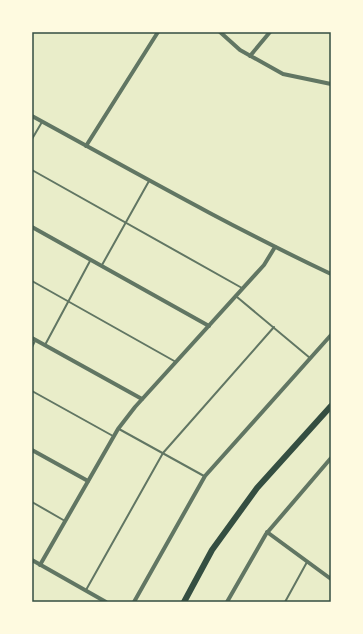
<svg xmlns="http://www.w3.org/2000/svg" width="363" height="634" viewBox="0 0 363 634" font-family="Mulish,sans-serif">
<style>
.lines{fill:none;stroke-linecap:round;stroke-linejoin:round}
.service{stroke:#617663;stroke-width:2}
.minor{stroke:#617663;stroke-width:4}
.secondary{stroke:#344e41;stroke-width:6}
.neatline{fill:none;stroke:#344e41;stroke-width:1.5}
</style>
<rect width="100%" height="100%" fill="#e9edc9"/>
<g class="lines">
<!-- service -->
<g class="service">
<polyline points="32,139 42,122"/>
<polyline points="32,170 242,288"/>
<polyline points="102,265 149,181"/>
<polyline points="32,281 176,362"/>
<polyline points="237,297 310,358"/>
<polyline points="45,345 90,261"/>
<polyline points="32,347 35,341"/>
<polyline points="32,391 113,436"/>
<polyline points="119,429 204,476"/>
<polyline points="32,502 65,521"/>
<polyline points="86,590 163,453 274,327"/>
<polyline points="285,602 307,562"/>
</g>
<!-- minor -->
<g class="minor">
<polyline points="220,32 240,50 283,74 331,84"/>
<polyline points="250,56 270,32"/>
<path d="M32 116C131 170 229 226 331 274"/>
<polyline points="86,146 158,32"/>
<polyline points="32,227 209,326"/>
<polyline points="32,338 142,399"/>
<polyline points="32,450 88,481"/>
<polyline points="267,532 331,579"/>
<polyline points="32,560 106,602"/>
<polyline points="40,565 118,429 135,407 264,265 275,247"/>
<polyline points="134,602 205,476 331,335"/>
<polyline points="227,602 266,534 331,458"/>
</g>
<!-- secondary -->
<polyline class="secondary" points="184,602 212,550 257,488 331,406"/>
</g>
<!-- border -->
<rect width="363" height="634" fill="none" stroke="#fefae0" stroke-width="66"/>
<rect x="33" y="33" width="297" height="568" class="neatline"/>
</svg>
